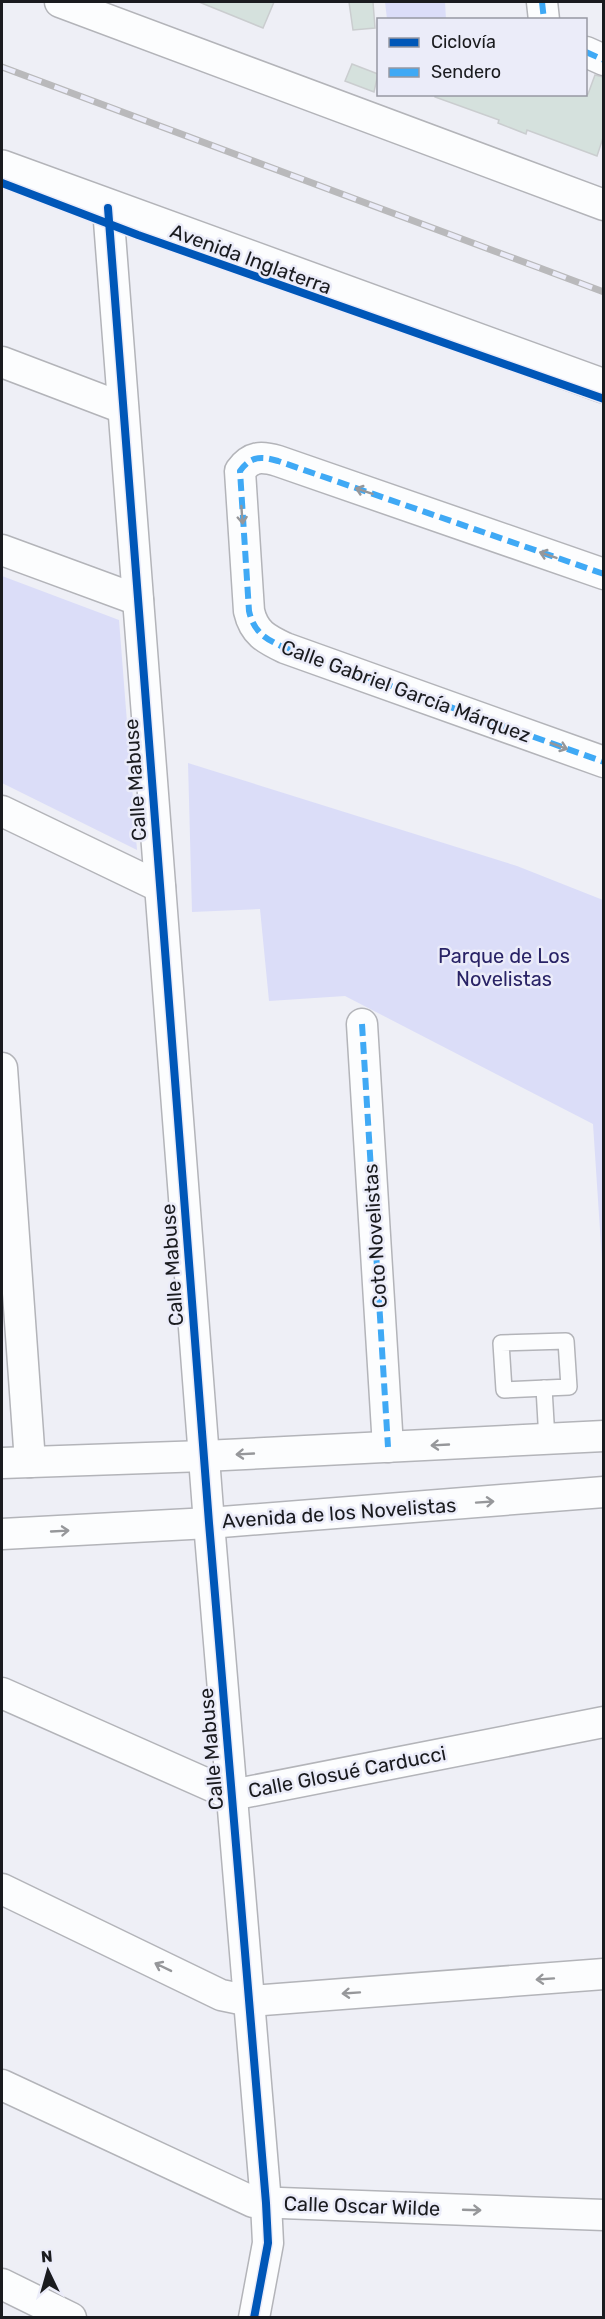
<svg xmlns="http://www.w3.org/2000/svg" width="605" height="2319" viewBox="0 0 605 2319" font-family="Rubik,sans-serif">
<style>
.green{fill:#dbddf8}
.building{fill:#d5e1dd;stroke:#cacdcf;stroke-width:1.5}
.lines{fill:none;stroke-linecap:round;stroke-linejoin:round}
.service-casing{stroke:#b3b4b9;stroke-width:18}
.minor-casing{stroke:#b3b4b9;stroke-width:33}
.tertiary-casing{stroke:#b3b4b9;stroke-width:36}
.service{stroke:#fcfdfe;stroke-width:15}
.minor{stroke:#fcfdfe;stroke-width:30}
.tertiary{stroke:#fcfdfe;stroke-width:33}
.rail-casing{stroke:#b9b9bb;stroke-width:7}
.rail{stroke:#ebecf9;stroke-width:4.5;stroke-dasharray:14;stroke-linecap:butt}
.quiet{stroke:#3fa9f5;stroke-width:6;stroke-dasharray:12 6;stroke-linecap:butt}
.cycleway-casing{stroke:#ebecf9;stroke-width:11}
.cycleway{stroke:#0057b8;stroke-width:8}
.oneway{stroke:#96979a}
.labels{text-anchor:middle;stroke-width:5;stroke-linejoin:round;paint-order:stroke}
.street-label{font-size:20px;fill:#1a1b1f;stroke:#ebecf9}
.park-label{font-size:20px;fill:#292366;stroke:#ebecf9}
</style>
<rect width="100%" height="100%" fill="#eeeff6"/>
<!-- green -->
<g class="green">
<polygon points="385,2 445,2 446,19 387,19"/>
<polygon points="2,576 119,620 137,850 2,783"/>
<polygon points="188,763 517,866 603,900 603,1276 593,1124 345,996 269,1001 260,909 192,912"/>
</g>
<!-- building -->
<g class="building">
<polygon points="199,2 274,2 263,28"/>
<polygon points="349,2 373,2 375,28 353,30"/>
<polygon points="352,64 378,74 374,92 345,81"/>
<polygon points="595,75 603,77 603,138 597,156 527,130 526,134 498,123 499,120 435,97 435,94 588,94"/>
</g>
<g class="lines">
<defs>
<g id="service">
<polygon points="566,1341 569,1387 504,1390 501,1343"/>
<polyline points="544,1388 547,1440"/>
</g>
<g id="minor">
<polyline points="60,2 604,205"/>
<polyline points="542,2 544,20"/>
<polyline points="586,52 604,60"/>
<polyline points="108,208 209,1523 266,2203 268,2243 254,2318"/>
<polyline points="2,362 123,408"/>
<polyline points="2,550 138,600"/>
<path d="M604 574 278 461C261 456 251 456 240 471L249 611C254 633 266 639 285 648L604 762"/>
<polyline points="2,811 160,887"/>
<polyline points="362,1024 388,1447"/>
<polyline points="2,1068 30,1462"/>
<polyline points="2,1463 204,1456 604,1436"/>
<polyline points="2,1534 209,1523 604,1492"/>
<polyline points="2,1693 232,1795 604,1722"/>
<polyline points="2,1889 221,1995 250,2001 604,1974"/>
<polyline points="2,2085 253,2202 604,2215"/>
<polyline points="2,2284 71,2318"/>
</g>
<polyline id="tertiary" points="2,167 604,386"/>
</defs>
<!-- service casing -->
<use href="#service" class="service-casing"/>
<!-- minor casing -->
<use href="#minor" class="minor-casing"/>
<!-- tertiary casing -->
<use href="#tertiary" class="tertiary-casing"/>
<!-- service -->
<use href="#service" class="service"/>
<!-- minor -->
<use href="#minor" class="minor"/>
<!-- tertiary -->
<use href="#tertiary" class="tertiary"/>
<defs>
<polyline id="rail" points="2,67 604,292"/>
</defs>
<!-- rail casing -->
<use href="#rail" class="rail-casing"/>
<!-- rail -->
<use href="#rail" class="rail"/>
<!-- quiet -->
<g class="quiet">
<polyline points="542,2 544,20"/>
<polyline points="586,52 604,60"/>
<path d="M604 574 278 461C261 456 251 456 240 471L249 611C254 633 266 639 285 648L604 762"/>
<polyline points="362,1024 388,1447"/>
</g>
<defs>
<g id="cycleway">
<polyline points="2,183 138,235 604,399"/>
<polyline points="108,208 209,1523 266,2203 268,2243 254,2318"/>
</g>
</defs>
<!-- cycleway casing -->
<use href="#cycleway" class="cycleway-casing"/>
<!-- cycleway -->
<use href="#cycleway" class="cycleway"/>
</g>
<!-- one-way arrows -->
<defs><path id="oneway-shaft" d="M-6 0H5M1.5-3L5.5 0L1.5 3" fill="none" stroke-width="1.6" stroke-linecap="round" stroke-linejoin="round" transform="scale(1.5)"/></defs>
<g class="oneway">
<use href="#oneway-shaft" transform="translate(364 491) rotate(-161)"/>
<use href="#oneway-shaft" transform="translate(242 515) rotate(86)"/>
<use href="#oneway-shaft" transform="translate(548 555) rotate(-161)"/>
<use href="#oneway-shaft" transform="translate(559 746) rotate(20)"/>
<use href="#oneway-shaft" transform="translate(440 1445) rotate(177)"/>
<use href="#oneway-shaft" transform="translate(245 1454) rotate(177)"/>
<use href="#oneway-shaft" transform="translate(485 1502) rotate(-4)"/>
<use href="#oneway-shaft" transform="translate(60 1531) rotate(-3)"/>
<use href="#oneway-shaft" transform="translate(163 1967) rotate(-154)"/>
<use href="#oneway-shaft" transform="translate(545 1979) rotate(176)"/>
<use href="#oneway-shaft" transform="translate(351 1993) rotate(176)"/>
<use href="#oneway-shaft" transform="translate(472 2210) rotate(2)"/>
</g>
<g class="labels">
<!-- street labels -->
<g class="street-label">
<text transform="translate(251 259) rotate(20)" y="7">Avenida Inglaterra</text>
<text transform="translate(406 691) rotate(20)" y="7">Calle Gabriel García Márquez</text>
<text transform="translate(135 780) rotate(-94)" y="7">Calle Mabuse</text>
<text transform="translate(375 1236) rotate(-94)" y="7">Coto Novelistas</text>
<text transform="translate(172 1265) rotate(-94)" y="7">Calle Mabuse</text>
<text transform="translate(339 1513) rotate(-4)" y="7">Avenida de los Novelistas</text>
<text transform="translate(211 1749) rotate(-95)" y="7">Calle Mabuse</text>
<text transform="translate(347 1772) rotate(-11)" y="7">Calle Glosué Carducci</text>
<text transform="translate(362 2206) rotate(2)" y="7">Calle Oscar Wilde</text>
</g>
<!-- park labels -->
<g class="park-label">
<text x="504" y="963">Parque de Los<tspan x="504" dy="23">Novelistas</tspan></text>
</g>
</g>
<!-- border -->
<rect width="605" height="2319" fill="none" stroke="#1a1b1f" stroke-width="6"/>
<!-- legend -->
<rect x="377" y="18" width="210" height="78" fill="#ebecf9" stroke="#9798a2" stroke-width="1.5"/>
<rect x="389" y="38" width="30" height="9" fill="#0057b8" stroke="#9798a2" stroke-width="1.5"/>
<text x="431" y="48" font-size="18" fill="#1a1b1f">Ciclovía</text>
<rect x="389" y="68" width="30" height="9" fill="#3fa9f5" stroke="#9798a2" stroke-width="1.5"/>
<text x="431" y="78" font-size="18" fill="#1a1b1f">Sendero</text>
<!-- north arrow -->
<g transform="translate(48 2271) rotate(355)" stroke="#ebecf9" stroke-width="4.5" paint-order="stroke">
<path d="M0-4.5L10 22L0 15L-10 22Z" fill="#1a1b1f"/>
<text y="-9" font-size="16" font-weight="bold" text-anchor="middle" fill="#1a1b1f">N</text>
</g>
</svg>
